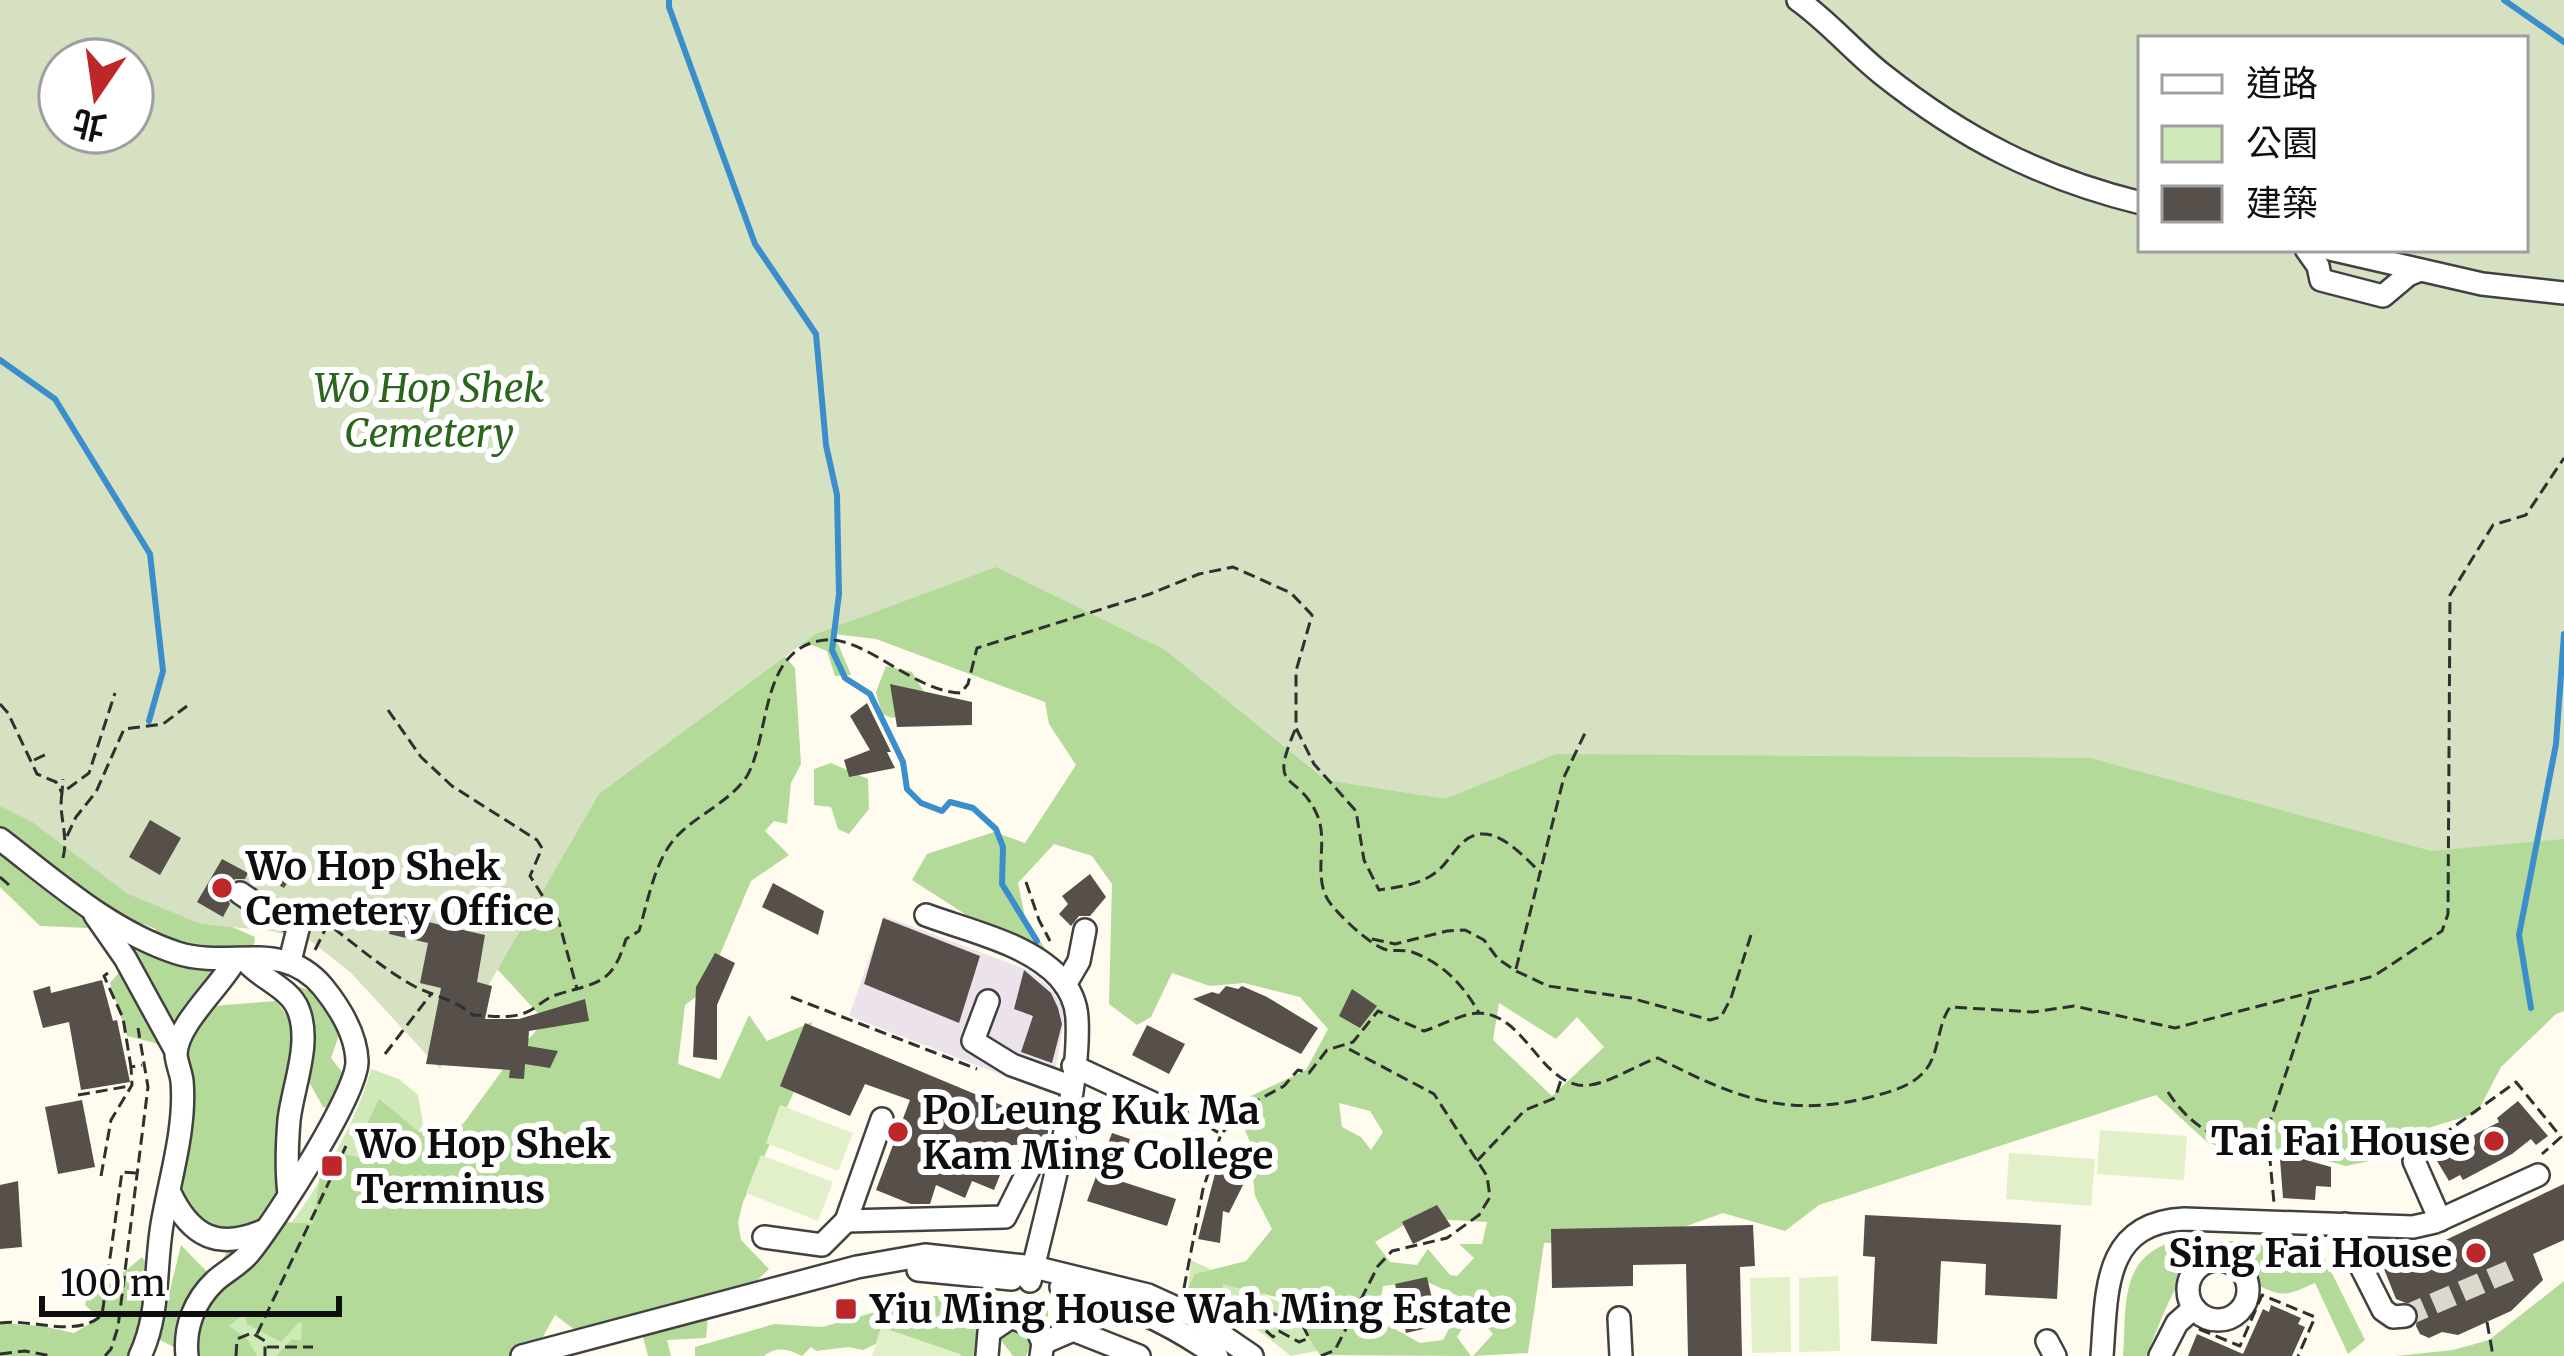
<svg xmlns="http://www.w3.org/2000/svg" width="2564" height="1356" viewBox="0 0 2564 1356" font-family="Merriweather,'Noto Sans TC',serif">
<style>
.industrial{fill:#ece2ec}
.green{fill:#d0e9b9}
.forest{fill:#b3da98;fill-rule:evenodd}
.cemetery{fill:#d5e1c0;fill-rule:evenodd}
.pitch{fill:#e2f0ca}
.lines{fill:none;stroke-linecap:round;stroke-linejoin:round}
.stream{stroke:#3b8ecc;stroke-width:6}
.building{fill:#564f4a}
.minor-tunnel{stroke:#dbd8cd;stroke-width:21;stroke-dasharray:21 10;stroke-linecap:butt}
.minor-casing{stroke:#414141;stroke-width:26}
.path{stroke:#303030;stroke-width:3;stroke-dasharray:12 6;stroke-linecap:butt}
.minor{stroke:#fff;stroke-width:21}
.poi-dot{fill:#bd2729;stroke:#fff;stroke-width:4.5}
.labels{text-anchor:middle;stroke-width:12;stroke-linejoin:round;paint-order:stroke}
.park-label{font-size:39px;font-style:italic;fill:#2b651e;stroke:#fff}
.poi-label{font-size:39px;font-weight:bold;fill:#0e0e0e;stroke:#fff;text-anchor:start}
</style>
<rect width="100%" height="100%" fill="#fffcef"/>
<!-- industrial -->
<polygon class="industrial" points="884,916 1028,970 1048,986 1061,1003 1064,1021 1051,1094 849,1016"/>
<!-- green -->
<g class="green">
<path d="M371 1069 399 1079 418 1095 423 1124 371 1218 338 1356H214C224 1296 278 1246 310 1196 334 1158 359 1113 371 1069Z"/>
<polygon points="1191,1260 1287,1306 1332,1348 1291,1356 1235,1312 1188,1289"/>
</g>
<!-- forest -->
<g class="forest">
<path d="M631 523 2564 737V1011L2556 1014 2501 1067 2477 1113 2425 1129 2379 1159 2346 1166 2295 1152 2261 1156 2225 1149 2207 1142 2156 1095 1819 1205 1785 1231 1723 1213 1641 1242 1544 1243 1528 1353 1473 1356 1493 1334 1473 1309 1457 1337 1471 1356 1320 1355 1302 1327 1306 1304 1222 1284 1231 1315 1188 1289 1195 1274 1246 1261 1272 1229 1255 1196 1249 1140 1234 1104 1306 1070 1328 1029 1300 997 1244 983 1210 986 1172 973 1151 1017 1137 1025 1109 1004 1112 884 1092 856 1054 844 1018 883 1026 922 1050 955 985 927 912 880 927 854 994 832 1025 843 1076 765 1049 724 1045 702 876 639 834 634 851 675 835 676 827 651 812 645 776 646 795 668 801 764 791 783 787 824 774 821 765 831 789 855 751 881 705 990 685 1005 678 1064 720 1079 749 1015 767 1041 812 1022 793 1094 743 1202 738 1222 741 1240 769 1269 737 1299 709 1307 706 1338 667 1340 671 1356H648L639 1322 587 1339 555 1315 532 1356H276L292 1339 301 1341 302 1324 299 1322 281 1342 247 1324 245 1313 229 1326 248 1340 257 1356H192L158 1339 181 1245 212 1277 233 1242 192 1227 178 1190 189 1065 155 1043 127 1036 110 983 156 929 143 924 125 945 88 928 40 926 0 887V687ZM208 916 474 944 545 1021 512 1057 463 1124 419 1132 379 1099 362 1135V1158L334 1152 321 1168 313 1224 284 1222 271 1207 289 1165 309 1082 323 1107 348 1112 355 1089 331 1058 339 1035C325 999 322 990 282 983L307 1042 276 1001 201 1007 204 981 252 961 255 937ZM1499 1003 1556 1039 1577 1017 1604 1047 1552 1096 1493 1040ZM1339 1103 1370 1111 1383 1132 1371 1150 1361 1137 1342 1127ZM1416 1218 1487 1222 1482 1244H1459L1474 1258 1457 1276 1450 1275 1428 1249 1417 1265 1390 1262 1375 1242ZM1425 1281 1465 1299 1443 1340 1420 1343 1377 1319 1383 1286Z"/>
<polygon points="886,666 912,672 933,707 892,718 882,714 876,692"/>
<polygon points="831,763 868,779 869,809 849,834 838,829 831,807 814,805 814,769"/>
<path d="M2179 1240 2317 1243 2365 1340 2348 1354 2315 1283C2287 1295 2284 1299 2254 1283 2250 1270 2243 1260 2230 1255 2184 1239 2161 1324 2146 1356H2123C2127 1304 2118 1255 2179 1240Z"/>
<polygon points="142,1257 152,1270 136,1356 0,1356 0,1323 42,1326 74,1333 99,1318 85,1305 88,1292 104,1289"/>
<polygon points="2564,1281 2564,1356 2396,1356 2453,1350 2489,1340"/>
<path d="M932 1296 1001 1297 1048 1310V1317H1031L1032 1341 1026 1356H1013L988 1323 984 1356H963L884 1340 863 1350 849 1347 816 1351 811 1347 802 1356C788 1349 776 1346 764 1356H695V1347L774 1324 822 1327Z"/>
</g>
<!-- cemetery -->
<path class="cemetery" d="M0 0H2564V839L2431 851 2090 758 1556 754 1445 799 1325 780 1165 650 996 567 816 634 599 794 440 1069 351 973 311 941 271 931 201 924 128 894 32 822 0 806ZM2141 39H2525V249H2141ZM60 60H132V132H60Z"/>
<!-- pitch -->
<g class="pitch">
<polygon points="780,1105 853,1133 838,1171 766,1143"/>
<polygon points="2100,1130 2187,1136 2184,1180 2097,1174"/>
<polygon points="2009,1153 2095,1159 2091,1206 2006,1199"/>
<polygon points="761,1155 833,1182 818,1221 746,1193"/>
<polygon points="1838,1276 1840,1351 1799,1352 1799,1278"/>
<polygon points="1790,1277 1791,1352 1752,1353 1750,1278"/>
<polygon points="881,1327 960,1354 960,1356 872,1356"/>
</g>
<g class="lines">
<!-- stream -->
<g class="stream">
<polyline points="669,0 669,7 755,244 816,334 826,445 837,495 839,594 832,650 845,678 870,694 903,762 907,789 921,803 942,811 950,802 973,808 996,829 1003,847 1002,884 1037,941"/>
<polyline points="2504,0 2564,42"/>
<polyline points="0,360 55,399 150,554 163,671 149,721"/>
<polyline points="2531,1008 2519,935 2556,744 2564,634"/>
</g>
</g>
<!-- building -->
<g class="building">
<polygon points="890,684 972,702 972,725 897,727"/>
<polygon points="867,703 891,752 887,752 895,768 849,777 844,760 870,750 850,716"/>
<polygon points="150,820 181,838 160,875 129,857"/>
<polygon points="265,854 295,871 284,888 255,871"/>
<polygon points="222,859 248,873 245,879 235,879 227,886 225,893 230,904 223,917 197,902"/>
<polygon points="1090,874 1106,897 1090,916 1079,916 1071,926 1059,914 1068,904 1062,896"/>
<polygon points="773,883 824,911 818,935 762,907"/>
<polygon points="393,914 485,935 477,982 492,986 485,1019 519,1019 585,999 589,1021 529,1031 528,1046 558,1051 550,1068 525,1064 524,1079 509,1078 510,1070 426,1064 441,988 420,983 428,943 389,934"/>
<polygon points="883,918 980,956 959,1023 864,984"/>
<polygon points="715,953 735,963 717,1005 717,1060 693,1057 696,987"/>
<polygon points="1024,970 1051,993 1058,1008 1062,1024 1052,1063 1021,1052 1033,1016 1014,1009"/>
<polygon points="102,980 113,1021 117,1020 130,1082 81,1090 69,1022 43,1028 33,991 50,986 51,993"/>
<polygon points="1226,986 1238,989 1242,986 1267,997 1318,1028 1301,1054 1193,999 1212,992 1219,994"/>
<polygon points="1352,989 1377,1006 1360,1028 1339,1016"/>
<polygon points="805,1023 1049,1125 1046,1144 1012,1145 994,1190 972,1181 965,1198 936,1185 930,1204 911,1204 876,1190 910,1100 865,1084 850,1116 780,1086"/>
<polygon points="1147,1025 1185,1044 1169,1074 1132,1055"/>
<polygon points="82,1100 95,1167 58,1174 45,1107"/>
<polygon points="2518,1101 2548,1136 2536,1145 2531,1139 2512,1154 2463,1180 2460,1175 2449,1181 2434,1156 2499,1122 2497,1118"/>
<polygon points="1112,1133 1130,1139 1117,1180 1176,1199 1167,1226 1087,1201"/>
<polygon points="2299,1158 2331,1167 2331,1187 2316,1186 2315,1200 2283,1198 2280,1159"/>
<polygon points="1217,1166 1246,1179 1229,1213 1223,1211 1220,1243 1198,1239"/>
<polygon points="18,1181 22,1247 0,1249 0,1185"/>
<polygon points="2564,1184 2564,1240 2533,1254 2543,1280 2511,1311 2458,1335 2442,1332 2429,1338 2420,1334 2416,1326 2418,1308 2396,1299 2384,1269"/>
<polygon points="1437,1205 1451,1226 1413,1244 1402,1222"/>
<polygon points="1865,1215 2061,1225 2057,1299 1985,1295 1986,1264 1941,1261 1937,1344 1871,1341 1875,1257 1863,1256"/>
<polygon points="1753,1225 1755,1266 1740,1267 1742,1356 1688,1356 1686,1264 1633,1265 1633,1286 1552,1288 1551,1229"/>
<polygon points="1427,1277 1433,1303 1443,1300 1449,1323 1406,1333 1395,1284"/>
<polygon points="2271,1305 2301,1318 2298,1324 2305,1327 2292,1356 2188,1356 2197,1334 2243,1354 2263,1309 2269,1312"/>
</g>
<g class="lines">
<!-- minor-tunnel -->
<polyline class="minor-tunnel" points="2405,1316 2514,1269"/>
<defs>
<g id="minor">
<path d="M1798 0C1829 22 1853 51 1882 74 1964 139 2040 178 2141 203"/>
<polyline points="2306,249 2318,266 2321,280 2383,296 2408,275 2420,270"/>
<polyline points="2330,249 2482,284 2564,293"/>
<path d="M0 839C56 882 110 931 177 953 230 970 282 938 323 987 340 1008 356 1034 357 1061 358 1094 274 1222 250 1252 241 1264 226 1271 215 1281 194 1301 184 1328 187 1356"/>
<polyline points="240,893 262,908 299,925 290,961"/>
<polyline points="95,915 125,958 176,1051"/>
<path d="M926 915C969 931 1027 943 1059 977 1070 989 1076 1001 1077 1018 1081 1091 1047 1207 1030 1281"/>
<path d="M245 960C259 978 289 987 298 1009 312 1042 293 1086 289 1120 287 1145 286 1169 289 1194"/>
<polyline points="1065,985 1079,961 1085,930"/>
<polyline points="988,1001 973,1041 1012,1065 1070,1086"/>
<polyline points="1073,1066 1176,1114"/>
<polyline points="2414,1161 2440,1220"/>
<path d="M170 1193C191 1237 218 1250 263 1231"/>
<polyline points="846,1221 1005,1217 1035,1157 1056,1161"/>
<polyline points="2345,1224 2346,1237 2383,1310 2393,1317 2405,1316"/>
<polyline points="764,1237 822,1245 846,1221 882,1119"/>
<circle cx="2218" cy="1290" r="30"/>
<polyline points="918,1270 1012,1279"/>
<path d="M1061 1287C1120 1300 1167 1321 1217 1356"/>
<polyline points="1619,1318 1621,1356"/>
<polyline points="2047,1341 2055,1356"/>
<polyline points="1043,1343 1073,1330 1139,1356"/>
<path d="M140 1356C161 1312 154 1265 163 1219 171 1175 186 1126 182 1081 181 1072 176 1062 176 1053 178 1023 220 987 235 960"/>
<polyline points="522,1356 857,1267 925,1255 1034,1267 1148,1295 1192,1315 1252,1356"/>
<polyline points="987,1356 989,1332 1011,1317 1036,1327 1043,1343 1041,1356"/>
<path d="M2102 1356C2107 1293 2102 1223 2184 1219L2413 1227 2435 1222 2538 1175"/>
<polyline points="2160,1356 2177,1323 2194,1308"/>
</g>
</defs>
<!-- minor casing -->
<use href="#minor" class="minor-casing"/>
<!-- path -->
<g class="path">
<polyline points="0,704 8,713 37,774 56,782 62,793 63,779"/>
<polyline points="388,710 421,757 452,786 537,840 542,848 530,876 559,922 577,989"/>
<path d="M1295 730C1267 796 1298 768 1318 817 1328 843 1313 875 1328 900 1337 914 1368 943 1384 949 1392 952 1403 949 1412 952 1443 963 1464 986 1479 1013"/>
<polyline points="34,760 49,753"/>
<polyline points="67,836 76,817 96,792 124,729 163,724 187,706"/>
<path d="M63 858C69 834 58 816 62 793L89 773 115 693"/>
<polyline points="0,877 9,885"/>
<polyline points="1026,882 1039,920 1050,941"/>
<polyline points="1372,939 1395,944 1447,931 1465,930 1484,940 1498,959 1516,971 1548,986 1631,998 1710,1020 1721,1017 1731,998 1751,935"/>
<path d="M315 950 328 924C356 945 383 969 414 986 436 997 454 999 473 1015 492 1016 514 1020 531 1010 540 1005 546 998 556 995 597 982 612 986 626 939L639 931C648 901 655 859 677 836 697 815 731 801 747 776 771 734 759 647 825 640 865 636 914 692 961 693L968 684 977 648 1150 594 1199 574 1233 567 1291 593 1312 615 1296 671V728L1314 764 1356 811 1364 860 1379 890C1398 887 1419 885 1435 873 1445 866 1452 853 1461 844 1489 816 1520 853 1541 873"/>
<polyline points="1516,969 1564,777 1587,729"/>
<polyline points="108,973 104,976 123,1018 131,1067"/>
<polyline points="791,997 977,1069"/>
<polyline points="385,1054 431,994"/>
<path d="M2168 1092C2190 1127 2227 1149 2269 1149L2274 1203"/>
<polyline points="78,1095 130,1086"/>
<path d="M1249 1105 1284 1086 1298 1070 1309 1073 1327 1050 1353 1042 1378 1011 1424 1031C1440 1026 1463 1013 1479 1013 1523 1014 1538 1077 1578 1085 1603 1089 1634 1065 1658 1058 1728 1094 1782 1118 1862 1099 1882 1094 1907 1089 1922 1074 1940 1057 1936 1027 1950 1007L2033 1012 2074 1006 2175 1028 2374 976 2442 931 2448 914 2450 595 2493 525 2526 515 2564 458"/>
<polyline points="1223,1132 1246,1107"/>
<polyline points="2262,1146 2311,997"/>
<polyline points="2427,1146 2516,1082 2561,1137 2542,1154"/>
<polyline points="1477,1161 1525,1110 1555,1098 1561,1080"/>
<polyline points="101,1176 111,1120 132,1085 131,1067 142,1065"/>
<polyline points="2386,1263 2415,1249"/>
<polyline points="1184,1288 1203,1189 1221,1134 1195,1119"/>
<polygon points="1256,1299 1272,1313 1303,1326 1309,1338 1299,1342 1279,1331 1273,1337 1253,1319 1260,1314 1261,1306"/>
<polyline points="2487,1322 2493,1356"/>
<path d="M0 1323C33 1318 76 1339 102 1315L122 1172 136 1173"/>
<polyline points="2199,1329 2240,1346 2262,1295 2315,1317 2298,1356"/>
<polyline points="257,1334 346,1146"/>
<polyline points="267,1347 313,1347"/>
<polyline points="0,1354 25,1351 51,1356"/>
<polyline points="105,1356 111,1349 118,1327 148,1087 138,1028"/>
<polyline points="236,1356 237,1339 252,1333 265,1341 265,1356"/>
<polyline points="1321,1356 1335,1350 1378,1266 1392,1251 1447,1238 1479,1215 1490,1197 1487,1176 1434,1094 1347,1048"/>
</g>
<!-- minor -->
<use href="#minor" class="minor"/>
</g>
<!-- markers -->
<g class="poi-dot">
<circle cx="222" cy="888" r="12"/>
<circle cx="898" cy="1132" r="12"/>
<circle cx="2494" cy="1141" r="12"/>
<rect x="320" y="1154" width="24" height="24" rx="6"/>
<circle cx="2476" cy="1253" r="12"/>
<rect x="834" y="1297" width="24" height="24" rx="6"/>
</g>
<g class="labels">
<!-- park labels -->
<g class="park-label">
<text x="429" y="402">Wo Hop Shek<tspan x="429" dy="45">Cemetery</tspan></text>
</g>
<!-- poi labels -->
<g class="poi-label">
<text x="246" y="880">Wo Hop Shek<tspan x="246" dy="45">Cemetery Office</tspan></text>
<text x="922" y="1124">Po Leung Kuk Ma<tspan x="922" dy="45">Kam Ming College</tspan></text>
<text x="2470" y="1155" text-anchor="end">Tai Fai House</text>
<text x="356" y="1158">Wo Hop Shek<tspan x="356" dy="45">Terminus</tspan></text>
<text x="2452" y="1267" text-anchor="end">Sing Fai House</text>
<text x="870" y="1323">Yiu Ming House Wah Ming Estate</text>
</g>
</g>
<!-- legend -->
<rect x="2138" y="36" width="390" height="216" fill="#ffffff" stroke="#9f9f9f" stroke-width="3"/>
<rect x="2162" y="75" width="60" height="18" fill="#ffffff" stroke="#9f9f9f" stroke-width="3"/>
<text x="2246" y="96" font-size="36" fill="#0e0e0e">道路</text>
<rect x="2162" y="126" width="60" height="36" fill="#d0e9b9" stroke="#9f9f9f" stroke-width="3"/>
<text x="2246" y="156" font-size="36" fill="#0e0e0e">公園</text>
<rect x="2162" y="186" width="60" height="36" fill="#564f4a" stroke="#9f9f9f" stroke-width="3"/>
<text x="2246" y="216" font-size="36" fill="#0e0e0e">建築</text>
<!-- north arrow -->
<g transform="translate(96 96) rotate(193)"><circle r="57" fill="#ffffff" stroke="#9f9f9f" stroke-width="3"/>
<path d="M0-9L21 45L0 30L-21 45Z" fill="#bd2729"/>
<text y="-18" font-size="33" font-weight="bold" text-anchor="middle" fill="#0e0e0e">北</text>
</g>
<!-- scale -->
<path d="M42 1296v18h297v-18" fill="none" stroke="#0e0e0e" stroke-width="6"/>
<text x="60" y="1296" font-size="36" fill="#0e0e0e" stroke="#ffffff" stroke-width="9" paint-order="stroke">100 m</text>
</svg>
